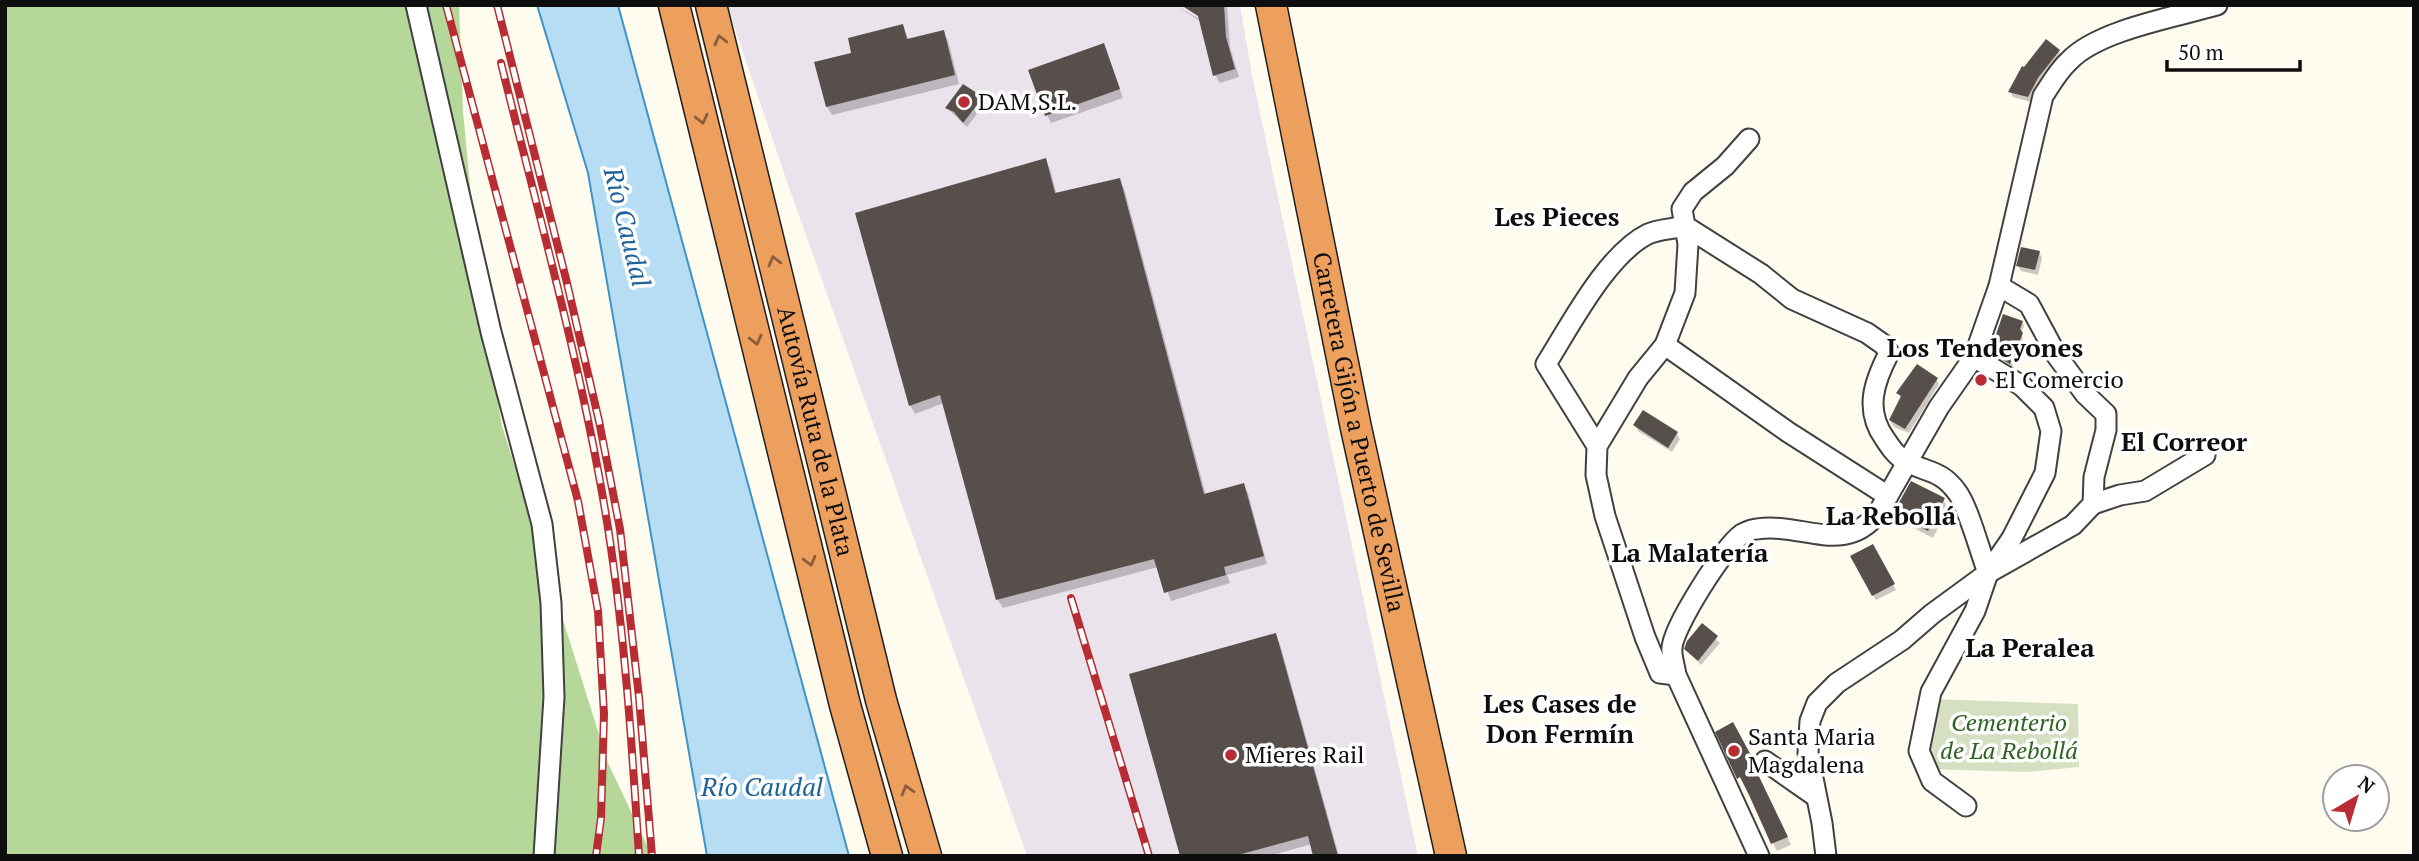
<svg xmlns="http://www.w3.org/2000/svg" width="2419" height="861" viewBox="0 0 2419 861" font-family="'PT Serif',serif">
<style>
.industrial{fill:#ebe3ec}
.forest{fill:#b6d79a}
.cemetery{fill:#d6dfc1}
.water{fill:#b6ddf3;stroke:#4192c7;stroke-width:2}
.shadow{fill:#0003}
.building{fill:#564f4b}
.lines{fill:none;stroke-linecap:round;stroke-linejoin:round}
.minor-casing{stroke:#414141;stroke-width:23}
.highway-casing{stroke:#1f1f1f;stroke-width:33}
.minor{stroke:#fff;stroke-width:19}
.highway{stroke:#ed9f5e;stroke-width:30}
.rail-casing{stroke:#b82c33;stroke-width:8}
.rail{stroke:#fff;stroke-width:5;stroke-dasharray:16;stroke-linecap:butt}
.oneway{stroke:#895e3a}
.poi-dot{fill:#b82c33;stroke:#fff;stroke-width:2.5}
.labels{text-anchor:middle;stroke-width:7;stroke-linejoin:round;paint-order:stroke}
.poi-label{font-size:24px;fill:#0e0e0e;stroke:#fff;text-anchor:start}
.street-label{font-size:24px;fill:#0e0e0e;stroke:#fff}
.park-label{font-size:24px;font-style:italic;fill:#2f6321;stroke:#fff}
.neighbourhood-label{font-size:26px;font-weight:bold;fill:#0e0e0e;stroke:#fff}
.water-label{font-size:26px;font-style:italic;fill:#1d639a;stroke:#fff}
</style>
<rect width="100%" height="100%" fill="#fefbef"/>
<!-- industrial -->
<polygon class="industrial" points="727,5 1240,5 1252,75 1418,856 1027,856 787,182"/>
<!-- forest -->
<polygon class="forest" points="5,5 459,5 463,111 481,304 502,426 608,763 652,856 5,856"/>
<!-- cemetery -->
<polygon class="cemetery" points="1930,699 2078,704 2079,767 2027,772 1928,769"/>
<!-- water -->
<polygon class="water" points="537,5 618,5 849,856 707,856 588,173"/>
<!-- shadow -->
<g class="shadow">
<polygon points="1174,5 1205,22 1207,19 1184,5 1227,5 1230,47 1239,77 1220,83 1215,75 1202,22"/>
<polygon points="902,26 909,40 943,32 948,40 959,84 832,115 827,107 816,63 853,54"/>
<polygon points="1103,45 1123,98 1051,123 1047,115"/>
<polygon points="2059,51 2062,57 2046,76 2031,102 2013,97 2010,92"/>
<polygon points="982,98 985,103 967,127 947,108"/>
<polygon points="1046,160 1050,169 1057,195 1119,180 1124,188 1206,495 1243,485 1248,493 1267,564 1227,575 1230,583 1171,601 1158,567 1003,608 998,600 944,403 915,414 910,405"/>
<polygon points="2039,252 2042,258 2038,275 2021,271 2018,266"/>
<polygon points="2022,322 2024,326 2021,334 2023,338 2012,367 1994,356 1992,352"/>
<polygon points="1936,379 1939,384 1909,433 1894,427 1891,422 1902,399 1898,393"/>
<polygon points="1643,412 1677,434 1680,439 1672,452 1638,431 1635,425"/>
<polygon points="1943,500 1948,508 1933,538 1900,521 1895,513"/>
<polygon points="1872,546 1896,590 1876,600 1852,557"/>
<polygon points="1702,625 1720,643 1701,665 1686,649"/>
<polygon points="1275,636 1280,644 1339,856 1315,856 1312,844 1269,856 1181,856"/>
<polygon points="1732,725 1757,769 1757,775 1791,845 1777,851 1718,732"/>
</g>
<!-- building -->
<g class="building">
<polygon points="1181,5 1224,5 1226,37 1235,69 1213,76 1198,16"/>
<polygon points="903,24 907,39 944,30 955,75 826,107 814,62 851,53 848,38"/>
<polygon points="2046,39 2060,50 2038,78 2028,97 2008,92 2022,66 2024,67"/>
<polygon points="1104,43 1120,89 1045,116 1028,70"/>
<polygon points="963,84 983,97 963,123 954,112 945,108"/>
<polygon points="1046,158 1055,193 1120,178 1204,494 1244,483 1264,556 1224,567 1226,575 1164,593 1154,559 996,600 940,395 909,406 855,213"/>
<polygon points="2021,247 2040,251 2035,270 2016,266"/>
<polygon points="2003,314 2023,321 2020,329 2023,333 2010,364 1990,352"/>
<polygon points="1917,364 1938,378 1905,429 1889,420 1901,396 1896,393"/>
<polygon points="1643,410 1678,432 1668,448 1633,425"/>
<polygon points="1911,481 1945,498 1928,531 1893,513"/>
<polygon points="1873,544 1895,584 1872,596 1850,556"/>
<polygon points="1702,623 1718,636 1698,661 1684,649 1687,641"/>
<polygon points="1276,633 1338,856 1313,856 1308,836 1234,856 1180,856 1129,674"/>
<polygon points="1733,722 1753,759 1754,766 1788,837 1771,844 1749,795 1740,777 1737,779 1715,732"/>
</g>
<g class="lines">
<defs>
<g id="minor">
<polyline points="416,5 491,332 542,524 551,603 554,697 544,856"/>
<path d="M1749 139 1725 166 1693 192 1682 209 1685 226 1761 274 1792 299 1867 333 1884 345 1889 353C1874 382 1864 410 1885 439 1891 448 1897 457 1907 462 1928 473 1941 470 1957 492 1968 506 1981 555 1988 573"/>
<polyline points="1665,345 1788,432 1888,496"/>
<path d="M1597 446 1546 364C1570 326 1607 254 1648 234 1658 229 1673 229 1685 226L1688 244 1685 293 1665 345 1638 378 1597 446 1596 475 1605 516 1645 637 1660 673 1676 675"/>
<polyline points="2093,504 2120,495 2145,491 2205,455"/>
<polyline points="1765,761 1815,796"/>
<polyline points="1966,806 1932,781 1919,751 1931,692 1975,611 1988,573 2012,538 2045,473 2051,431 2044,408 2022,386 1974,357"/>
<path d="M1759 856 1676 675C1675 667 1671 656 1672 648 1673 627 1724 547 1742 534 1746 532 1753 529 1757 529 1801 522 1845 556 1878 513L1939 407 1974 357 1999 286 2043 96C2051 84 2058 71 2069 61 2098 30 2176 17 2217 5"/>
<polyline points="1826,856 1822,823 1808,753 1810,721 1817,703 1837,683 1902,640 1932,614 1988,573 2073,525 2093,504 2094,477 2106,430 2106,414 2085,394 2057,356 2029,304 1999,286"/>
</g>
<g id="highway">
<polyline points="674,5 845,705 887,856"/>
<path id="s1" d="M711 5 881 700 926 856"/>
<path id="s2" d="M1271 5 1356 428 1451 856"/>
</g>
</defs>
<!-- minor casing -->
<use href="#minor" class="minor-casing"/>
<!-- highway casing -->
<use href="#highway" class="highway-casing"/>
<!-- minor -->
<use href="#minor" class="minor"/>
<!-- highway -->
<use href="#highway" class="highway"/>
<defs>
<g id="rail">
<polyline points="446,5 578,501 598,611 604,714 601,818 596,856"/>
<polyline points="497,5 566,279 599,421 620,529 639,697 652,856"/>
<path d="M501 63C539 217 583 371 608 528 625 637 632 746 639 856"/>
<polyline points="1071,598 1149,856"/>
</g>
</defs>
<!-- rail casing -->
<use href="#rail" class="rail-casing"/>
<!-- rail -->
<use href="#rail" class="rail"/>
</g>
<!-- one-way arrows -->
<defs><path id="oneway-chevron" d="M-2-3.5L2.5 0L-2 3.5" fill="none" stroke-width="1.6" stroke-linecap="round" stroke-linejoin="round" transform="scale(1.75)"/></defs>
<g class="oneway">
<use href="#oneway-chevron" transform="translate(720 40) rotate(-104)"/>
<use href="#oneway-chevron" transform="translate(702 119) rotate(76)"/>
<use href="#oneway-chevron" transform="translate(774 261) rotate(-104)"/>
<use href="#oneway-chevron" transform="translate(756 340) rotate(76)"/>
<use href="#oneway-chevron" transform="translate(810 561) rotate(76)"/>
<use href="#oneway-chevron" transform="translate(907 790) rotate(-106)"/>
</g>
<!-- markers -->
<g class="poi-dot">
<circle cx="964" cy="102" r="7"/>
<circle cx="1981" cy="380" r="7"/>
<circle cx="1734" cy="751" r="7"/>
<circle cx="1231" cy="755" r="7"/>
</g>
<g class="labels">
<!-- poi labels -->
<g class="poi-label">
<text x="978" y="110">DAM,S.L.</text>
<text x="1995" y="388">El Comercio</text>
<text x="1748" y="745">Santa Maria<tspan x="1748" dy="28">Magdalena</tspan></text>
<text x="1245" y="763">Mieres Rail</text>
</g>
<!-- street labels -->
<g class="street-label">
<text dy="8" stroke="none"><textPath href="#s1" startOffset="439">Autovía Ruta de la Plata</textPath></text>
<text dy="8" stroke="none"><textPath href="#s2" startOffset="436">Carretera Gijón a Puerto de Sevilla</textPath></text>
</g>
<!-- park labels -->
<g class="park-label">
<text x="2009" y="731">Cementerio<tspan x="2009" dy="28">de La Rebollá</tspan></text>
</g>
<!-- neighbourhood labels -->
<g class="neighbourhood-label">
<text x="1557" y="226">Les Pieces</text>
<text x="1985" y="357">Los Tendeyones</text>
<text x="2184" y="451">El Correor</text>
<text x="1891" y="525">La Rebollá</text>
<text x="1690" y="562">La Malatería</text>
<text x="2030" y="657">La Peralea</text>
<text x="1560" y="713">Les Cases de<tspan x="1560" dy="30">Don Fermín</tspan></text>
</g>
<!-- water labels -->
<g class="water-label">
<text transform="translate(627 227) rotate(76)" y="9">Río Caudal</text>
<text x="762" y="796">Río Caudal</text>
</g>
</g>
<!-- border -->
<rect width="2419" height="861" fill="none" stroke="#0e0e0e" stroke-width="14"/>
<!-- north arrow -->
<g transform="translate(2356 798) rotate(38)"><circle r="33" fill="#ffffff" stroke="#9f9f9f" stroke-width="2"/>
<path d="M0-5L12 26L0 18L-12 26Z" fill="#b82c33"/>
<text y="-10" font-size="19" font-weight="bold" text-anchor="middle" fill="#0e0e0e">N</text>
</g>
<!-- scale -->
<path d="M2167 60v10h133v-10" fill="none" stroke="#0e0e0e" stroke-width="3.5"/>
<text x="2178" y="60" font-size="21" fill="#0e0e0e" stroke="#ffffff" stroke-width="5" paint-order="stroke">50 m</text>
</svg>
